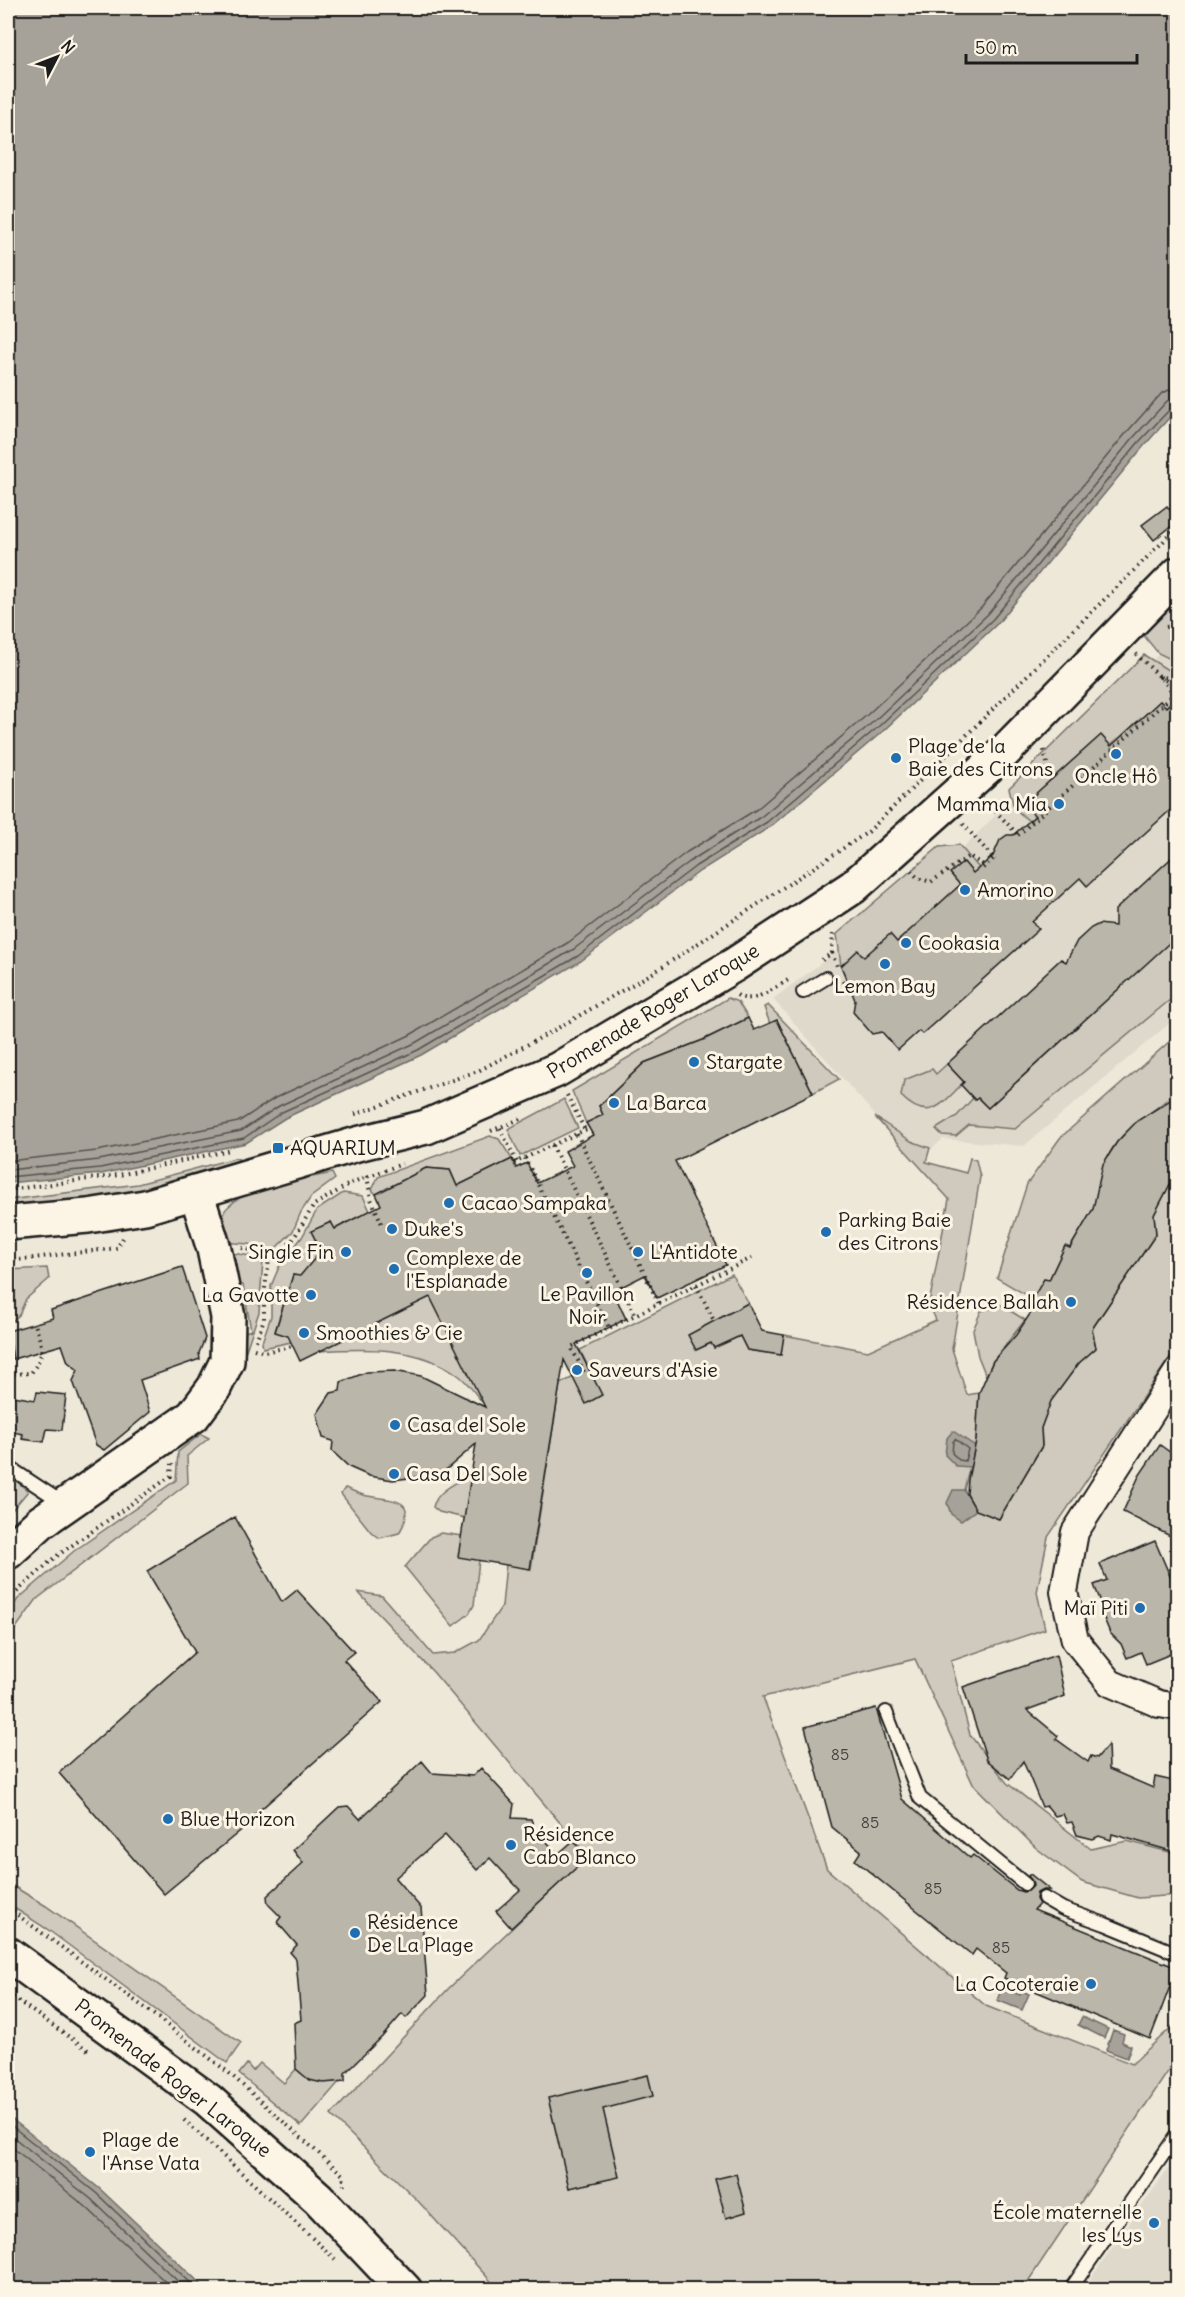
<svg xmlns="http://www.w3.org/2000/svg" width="1185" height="2297" viewBox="0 0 1185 2297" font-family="Delius,sans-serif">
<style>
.built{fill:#ded9cb}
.green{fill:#cfcabd;stroke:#76736c;stroke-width:1.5}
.water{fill:#a7a299;stroke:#6f6c67;stroke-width:1.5}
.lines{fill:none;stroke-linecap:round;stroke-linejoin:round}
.shore{stroke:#54524e;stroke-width:1.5}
.building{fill:#bab6aa;stroke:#1c1c1c;stroke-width:1.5}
.lane-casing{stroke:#1c1c1c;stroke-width:16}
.street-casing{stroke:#1c1c1c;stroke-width:30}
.primary-casing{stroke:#1c1c1c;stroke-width:38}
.path{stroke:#1c1c1c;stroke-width:4;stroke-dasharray:1.5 4.5;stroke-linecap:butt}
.lane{stroke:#fcf5e5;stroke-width:12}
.street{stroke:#fcf5e5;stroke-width:26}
.primary{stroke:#fcf5e5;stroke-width:33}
.poi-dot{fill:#1f6fb2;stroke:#fcf5e5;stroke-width:2}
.labels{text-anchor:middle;stroke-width:6;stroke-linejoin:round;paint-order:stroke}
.number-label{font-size:16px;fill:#444240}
.poi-label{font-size:20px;fill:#1c1c1c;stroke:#fcf5e5;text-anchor:start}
.street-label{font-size:20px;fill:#1c1c1c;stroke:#fcf5e5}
</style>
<rect width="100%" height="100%" fill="#eee8d9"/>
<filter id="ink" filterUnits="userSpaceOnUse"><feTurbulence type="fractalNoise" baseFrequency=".0167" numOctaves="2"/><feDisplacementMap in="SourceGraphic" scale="12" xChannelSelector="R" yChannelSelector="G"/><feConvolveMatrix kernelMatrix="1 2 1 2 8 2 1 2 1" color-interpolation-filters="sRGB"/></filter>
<g filter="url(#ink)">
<!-- built -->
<g class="built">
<polygon points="1177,635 1177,1017 1024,1146 943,1139 916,1162 773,999 849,942 954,856 1110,704"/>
<polygon points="1177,2156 1177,2289 1083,2289"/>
</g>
<!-- green -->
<g class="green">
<polygon points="1177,598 1177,662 1158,653 1141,632"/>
<polygon points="1144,655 1171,672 1177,673 1177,697 1165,707 1160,701 1029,821 1014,808 1009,788"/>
<polygon points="959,845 979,868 849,985 841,966 837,934 939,847"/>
<polygon points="1177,935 1177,994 1015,1129 969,1125 956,1136 942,1135 936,1129 957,1116 973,1098 975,1100 978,1098 988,1108"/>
<polygon points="728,998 738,1002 748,1018 703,1040 644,1063 599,1106 603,1115 586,1123 572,1091"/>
<polygon points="768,1005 839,1079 813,1093 777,1020 770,1024 764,1007"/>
<path d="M1177 1035V1090C1159 1110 1134 1120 1117 1142 1098 1166 1103 1187 1092 1212 1086 1224 1077 1236 1070 1248L1065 1246 1049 1280 1044 1279 1033 1299 997 1278 1027 1184 1060 1138Z"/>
<path d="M947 1064 964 1082C942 1104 929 1124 901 1096L904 1080 932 1069 936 1074Z"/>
<polygon points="564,1099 578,1128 520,1156 508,1129"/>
<polygon points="875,1117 911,1141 930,1148 926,1162 966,1173 970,1158 976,1160 980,1177 952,1349 967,1395 979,1393 976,1441 964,1490 976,1510 999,1519 1042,1446 1041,1428 1051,1401 1079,1363 1096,1348 1092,1329 1156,1234 1154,1215 1177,1169 1177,1347 1048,1537 1037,1592 1045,1629 951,1661 970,1735 1007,1783 1091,1849 1127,1841 1177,1854 1177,1895 1138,1898 1082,1882 1036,1848 973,1784 915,1659 763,1697 827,1869 986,2006 1132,2064 1176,2023 1177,2058 1023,2289 498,2289 418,2201 331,2115 448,1989 588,1856 434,1673 358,1592 382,1596 433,1655 455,1653 479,1640 502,1606 506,1564 531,1569 560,1384 589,1369 580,1350 732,1274 748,1303 689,1335 696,1350 711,1343 714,1348 740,1336 747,1350 780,1355 784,1335 868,1351 936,1320 929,1304 949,1199"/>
<polygon points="490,1136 499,1139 512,1159 457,1186 450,1170 426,1168 376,1194 372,1190 378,1177"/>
<polygon points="235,1158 260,1166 160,1191 8,1212 8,1200 138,1184"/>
<path d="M332 1173 335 1179 311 1197 301 1212 293 1231 273 1251 249 1244 221 1242 218 1222C221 1217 224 1210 229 1206 251 1183 302 1180 332 1173Z"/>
<polygon points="343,1193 363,1196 377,1226 367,1231 359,1216 335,1229 331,1222 312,1231 321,1251 307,1278 293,1275 275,1331 293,1338 291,1342 263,1348 262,1342 271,1316 271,1286 279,1267 302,1237 317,1210"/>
<polygon points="226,1252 257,1257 263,1261 259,1312 244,1356 239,1358 239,1334 251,1330 243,1285 232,1286"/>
<polygon points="47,1268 49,1279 26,1299 19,1315 8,1325 8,1270"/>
<path d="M437 1293 483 1403C475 1394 468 1382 458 1375 419 1346 365 1348 319 1351Z"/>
<polygon points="1001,1305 1025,1320 993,1361 986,1376 978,1356 973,1330 981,1311"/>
<polygon points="201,1434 209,1438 187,1456 188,1483 37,1599 8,1639 8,1614 18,1599 74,1551 176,1480 178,1452"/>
<polygon points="8,1474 28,1491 8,1515"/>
<path d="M471 1474 465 1518 439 1512 433 1507C437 1490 457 1483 471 1474Z"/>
<path d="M345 1488C351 1490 357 1493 363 1495 387 1501 422 1495 399 1533L380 1538 371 1532 341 1494Z"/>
<polygon points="441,1533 462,1536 479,1560 474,1605 469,1614 453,1626 405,1567 431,1537"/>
<polygon points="8,1883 46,1906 241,2043 227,2063 47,1929 8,1904"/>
<path d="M260 2063 284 2083 296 2069C312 2083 318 2083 340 2081L301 2126 239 2074 247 2064 253 2071Z"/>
</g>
<!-- water -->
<g class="water">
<polygon points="8,8 1177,8 1177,409 1143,447 998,623 882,732 770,827 700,871 581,961 421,1055 285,1118 246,1143 101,1174 8,1183"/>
<polygon points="953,1431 975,1446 971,1467 956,1466 945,1455 947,1438"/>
<polygon points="953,1490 964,1490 976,1510 961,1521 951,1514 947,1503"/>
<polygon points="1002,1988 1020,1995 1022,1991 1029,1994 1022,2010 997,2000"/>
<polygon points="1082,2017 1108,2029 1104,2038 1078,2025"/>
<polygon points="1113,2030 1124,2034 1122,2042 1131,2046 1127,2058 1106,2050"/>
<polygon points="8,2116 100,2189 206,2289 8,2289"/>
</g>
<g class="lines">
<!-- shore -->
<g class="shore">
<polyline points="8,1161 97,1151 238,1122 275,1098 410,1035 569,942 687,852 757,809 867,715 981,608 1127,432 1161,394 1169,390 1178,389"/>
<polyline points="8,1170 99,1160 241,1131 279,1106 415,1043 574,949 692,860 762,816 873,722 988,614 1133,438 1167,401 1178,398"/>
<polyline points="8,1177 100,1168 244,1138 282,1112 418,1050 578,956 696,866 767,822 878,727 993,619 1138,443 1171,408 1178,405"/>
<polygon points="955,1439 968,1449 965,1461 959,1460 952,1453 953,1442"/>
<polyline points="8,2123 96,2193 198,2290"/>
<polyline points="8,2133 91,2199 187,2290"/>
<polyline points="8,2144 85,2206 174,2290"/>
</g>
</g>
<!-- building -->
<g class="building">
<polygon points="1167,506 1178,521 1154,540 1142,525"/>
<polygon points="1178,697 1178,803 1087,886 1080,878 1032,922 1039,929 922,1034 919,1031 898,1050 882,1032 872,1034 853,1012 855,1000 841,966 858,950 864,957 890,934 897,942 960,885 950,873 964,862 973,873 993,856 1000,840 1007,835 1013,835 1035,816 1024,804 1101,735 1111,746 1160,701 1166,707"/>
<polygon points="1178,852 1178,935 988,1108 978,1098 975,1100 961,1085 964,1082 947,1064 1061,959 1066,962 1077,941 1091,928 1099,924 1115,926 1115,910"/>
<polygon points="748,1018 754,1030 777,1020 813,1093 675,1161 726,1265 657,1298 645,1275 613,1291 626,1319 576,1344 602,1395 586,1404 564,1360 530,1569 458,1557 476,1444 441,1474 393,1480 369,1476 349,1467 332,1451 333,1441 323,1438 317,1414 331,1393 340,1391 341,1382 367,1372 394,1371 421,1376 485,1407 430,1297 300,1361 288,1336 275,1332 293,1275 300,1276 321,1251 311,1231 331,1222 335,1229 381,1205 376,1194 426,1168 450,1170 457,1186 512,1159 516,1168 527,1163 537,1183 573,1166 565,1151 593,1135 586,1123 603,1115 599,1106 644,1063 703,1040"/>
<polygon points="1178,1095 1178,1169 1154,1215 1156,1234 1092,1329 1096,1348 1079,1363 1051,1401 1041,1428 1042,1446 999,1519 976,1510 967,1494 968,1479 976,1441 979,1393 993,1361 1016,1335 1032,1311 1029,1305 1044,1279 1049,1280 1065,1246 1070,1248 1093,1209 1103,1164 1117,1142 1137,1121"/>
<polygon points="182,1267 205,1338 199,1353 200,1359 140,1380 150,1412 104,1450 96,1445 73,1381 78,1370 68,1362 62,1345 13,1359 8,1331 53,1318 51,1310"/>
<polygon points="748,1303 762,1331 784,1335 781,1355 747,1350 740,1336 714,1348 711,1343 696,1350 688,1335"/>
<polygon points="37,1392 66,1395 62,1430 47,1429 44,1442 22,1439 23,1434 8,1431 8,1395 35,1400"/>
<polygon points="1160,1445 1178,1458 1178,1540 1123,1512 1139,1476"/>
<polygon points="235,1517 282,1602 297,1590 354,1652 344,1660 382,1702 243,1825 245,1827 164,1894 59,1773 195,1652 147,1571"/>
<polygon points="1155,1541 1173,1583 1178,1581 1178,1651 1146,1664 1141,1652 1127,1658 1121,1644 1110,1633 1103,1616 1101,1602 1094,1585 1107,1580 1100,1564"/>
<polygon points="1056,1655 1065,1696 1027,1710 1058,1736 1056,1739 1088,1762 1091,1756 1097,1758 1108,1745 1109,1769 1153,1788 1155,1777 1178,1782 1178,1853 1112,1834 1111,1840 1099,1836 1093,1839 1077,1835 1072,1822 1067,1823 1063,1814 1055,1816 1047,1806 1042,1807 1023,1761 1010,1779 987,1760 963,1687"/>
<polygon points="876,1708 902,1799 970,1858 973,1855 1017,1890 1023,1892 1028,1891 1033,1886 1032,1881 1028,1876 1030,1874 1050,1890 1043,1890 1037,1893 1036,1899 1039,1904 1034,1910 1177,1968 1150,2039 1004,1978 1006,1973 976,1949 972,1955 855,1860 861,1851 832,1827 805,1727"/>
<polygon points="422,1761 432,1773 473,1776 481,1768 514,1804 512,1818 531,1819 534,1828 558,1854 573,1841 589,1856 511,1928 496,1911 520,1890 490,1858 477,1870 445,1835 395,1878 421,1908 428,1995 406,2018 402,2014 382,2037 345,2073 345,2081 323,2083 309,2080 296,2069 294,2023 301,2020 296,1959 290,1952 297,1945 277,1922 281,1917 268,1904 267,1896 303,1863 293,1850 339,1807 348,1806 360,1819"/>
<polygon points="648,2075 653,2096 603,2109 619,2177 569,2188 548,2098"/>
<polygon points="736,2174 746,2212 726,2218 715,2179"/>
</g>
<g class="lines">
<defs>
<g id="lane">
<polyline points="803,992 826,978"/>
<polyline points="10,1468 63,1503"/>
<polyline points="886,1712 920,1798 1025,1884"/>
<polyline points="1044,1898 1063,1909 1105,1924 1178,1954"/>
<polyline points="1070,2290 1178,2133"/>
</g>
<polyline id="street" points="1178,1371 1075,1532 1064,1592 1075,1640 1110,1683 1159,1704 1178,1707"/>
<g id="primary">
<polyline points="8,1223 88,1216 145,1207 357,1144 426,1127 557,1070 734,965 853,887 1004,752 1178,574"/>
<polyline points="8,1552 41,1522 193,1416 214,1388 227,1361 228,1317 214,1249 196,1192"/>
<polyline points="8,1954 208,2100 318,2198 405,2290"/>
</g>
</defs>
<!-- lane casing -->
<use href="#lane" class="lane-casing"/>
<!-- street casing -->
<use href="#street" class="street-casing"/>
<!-- primary casing -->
<use href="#primary" class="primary-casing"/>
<!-- path -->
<g class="path">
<polyline points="1166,627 1178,625"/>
<polyline points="1136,654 1160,677 1177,697"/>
<polyline points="1178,678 1160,677 1178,688"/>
<polyline points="1044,750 1051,780"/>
<polyline points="987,802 1019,836"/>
<polyline points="963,824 995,860"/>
<polyline points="1018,835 1174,694"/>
<polyline points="983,868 993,859"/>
<polyline points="911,871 918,878 931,882 969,856 985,866"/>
<polyline points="832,953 837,966"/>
<polyline points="822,960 832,953 833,934"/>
<polyline points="843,981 847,991 858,980"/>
<path d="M737 995C753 1006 775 987 790 979"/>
<polyline points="567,1095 585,1130"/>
<polyline points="355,1114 478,1071 551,1032 656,971 868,832 1178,527"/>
<polyline points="500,1128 517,1162"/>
<polyline points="491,1131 520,1119"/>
<polyline points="577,1134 659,1304"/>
<polyline points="552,1145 635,1315 756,1256"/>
<polyline points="525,1158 609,1328"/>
<polyline points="514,1163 589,1128"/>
<polyline points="367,1176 371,1199 382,1224"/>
<polyline points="8,1190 119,1175 230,1150"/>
<polyline points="242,1248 258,1252 269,1260"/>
<polyline points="8,1261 117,1248 123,1238"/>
<polyline points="696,1285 714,1321"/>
<polyline points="256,1341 264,1319 264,1295 269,1260 292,1241 314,1205 353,1182 402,1164"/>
<polyline points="254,1349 264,1352 293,1346"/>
<polyline points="584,1372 571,1347 635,1315"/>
<path d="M8 1374 31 1373C46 1352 42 1348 35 1324"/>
<polyline points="8,1600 54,1558 171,1476 172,1464"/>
<polyline points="8,1908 145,2008 229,2073 343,2175 344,2185"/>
<polyline points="8,1994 88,2050"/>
<polyline points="184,2120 335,2259"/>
</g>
<!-- lane -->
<use href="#lane" class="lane"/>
<!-- street -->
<use href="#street" class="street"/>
<!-- primary -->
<use href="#primary" class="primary"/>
</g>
</g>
<!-- markers -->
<g class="poi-dot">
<circle cx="1116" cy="754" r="6"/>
<circle cx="896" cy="758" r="6"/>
<circle cx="1059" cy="804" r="6"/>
<circle cx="965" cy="890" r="6"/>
<circle cx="906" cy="943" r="6"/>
<circle cx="885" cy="964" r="6"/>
<circle cx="694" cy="1062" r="6"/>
<circle cx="614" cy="1103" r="6"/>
<rect x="272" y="1142" width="12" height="12" rx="3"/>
<circle cx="449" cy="1203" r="6"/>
<circle cx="392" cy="1229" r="6"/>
<circle cx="826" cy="1232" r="6"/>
<circle cx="346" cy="1252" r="6"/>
<circle cx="638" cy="1252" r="6"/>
<circle cx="394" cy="1269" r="6"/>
<circle cx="587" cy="1273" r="6"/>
<circle cx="311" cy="1295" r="6"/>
<circle cx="1071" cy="1302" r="6"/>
<circle cx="304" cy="1333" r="6"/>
<circle cx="577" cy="1370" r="6"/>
<circle cx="395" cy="1425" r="6"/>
<circle cx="394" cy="1474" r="6"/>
<circle cx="1140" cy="1608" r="6"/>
<circle cx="168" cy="1819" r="6"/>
<circle cx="511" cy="1845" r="6"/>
<circle cx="355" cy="1933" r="6"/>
<circle cx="1091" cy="1984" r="6"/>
<circle cx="90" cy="2152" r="6"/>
<circle cx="1154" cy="2223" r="6"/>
</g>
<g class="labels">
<!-- number labels -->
<g class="number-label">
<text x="840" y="1760">85</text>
<text x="870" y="1828">85</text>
<text x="933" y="1894">85</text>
<text x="1001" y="1953">85</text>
</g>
<!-- poi labels -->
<g class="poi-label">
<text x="908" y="753">Plage de la<tspan x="908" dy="23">Baie des Citrons</tspan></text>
<text x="1116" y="783" text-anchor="middle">Oncle Hô</text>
<text x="1047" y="811" text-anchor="end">Mamma Mia</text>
<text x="977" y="897">Amorino</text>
<text x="918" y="950">Cookasia</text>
<text x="885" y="993" text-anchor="middle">Lemon Bay</text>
<text x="706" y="1069">Stargate</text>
<text x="626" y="1110">La Barca</text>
<text x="290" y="1155">AQUARIUM</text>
<text x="461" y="1210">Cacao Sampaka</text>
<text x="838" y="1227">Parking Baie<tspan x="838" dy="23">des Citrons</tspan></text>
<text x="404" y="1236">Duke's</text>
<text x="334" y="1259" text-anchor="end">Single Fin</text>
<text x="650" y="1259">L'Antidote</text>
<text x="406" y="1265">Complexe de<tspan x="406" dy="23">l'Esplanade</tspan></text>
<text x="587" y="1301" text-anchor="middle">Le Pavillon<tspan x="587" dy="23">Noir</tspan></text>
<text x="299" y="1302" text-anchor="end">La Gavotte</text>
<text x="1059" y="1309" text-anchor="end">Résidence Ballah</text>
<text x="316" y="1340">Smoothies &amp; Cie</text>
<text x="589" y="1377">Saveurs d'Asie</text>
<text x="407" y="1432">Casa del Sole</text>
<text x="406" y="1481">Casa Del Sole</text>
<text x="1128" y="1615" text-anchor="end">Maï Piti</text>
<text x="180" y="1826">Blue Horizon</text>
<text x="523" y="1841">Résidence<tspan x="523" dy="23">Cabo Blanco</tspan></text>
<text x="367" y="1929">Résidence<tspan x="367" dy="23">De La Plage</tspan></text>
<text x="1079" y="1991" text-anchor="end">La Cocoteraie</text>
<text x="102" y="2147">Plage de<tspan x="102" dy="23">l'Anse Vata</tspan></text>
<text x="1142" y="2219" text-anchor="end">École maternelle<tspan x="1142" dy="23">les Lys</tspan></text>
</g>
<!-- street labels -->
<g class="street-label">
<text transform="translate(653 1011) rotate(-31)" y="7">Promenade Roger Laroque</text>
<text transform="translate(173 2078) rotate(38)" y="7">Promenade Roger Laroque</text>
</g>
</g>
<!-- margin -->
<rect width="1185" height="2297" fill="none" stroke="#fcf5e5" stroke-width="30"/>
<rect x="15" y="15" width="1155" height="2267" fill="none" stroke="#1c1c1c" stroke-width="2" filter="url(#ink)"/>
<!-- north arrow -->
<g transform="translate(57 57) rotate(48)" stroke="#fcf5e5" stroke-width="4.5" paint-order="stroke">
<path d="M0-4.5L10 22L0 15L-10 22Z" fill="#1c1c1c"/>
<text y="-9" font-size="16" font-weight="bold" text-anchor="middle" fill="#1c1c1c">N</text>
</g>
<!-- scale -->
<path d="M966 54v9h171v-9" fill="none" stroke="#1c1c1c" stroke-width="3"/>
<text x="975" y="54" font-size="18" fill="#1c1c1c" stroke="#fcf5e5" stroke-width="4.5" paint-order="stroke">50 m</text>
</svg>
